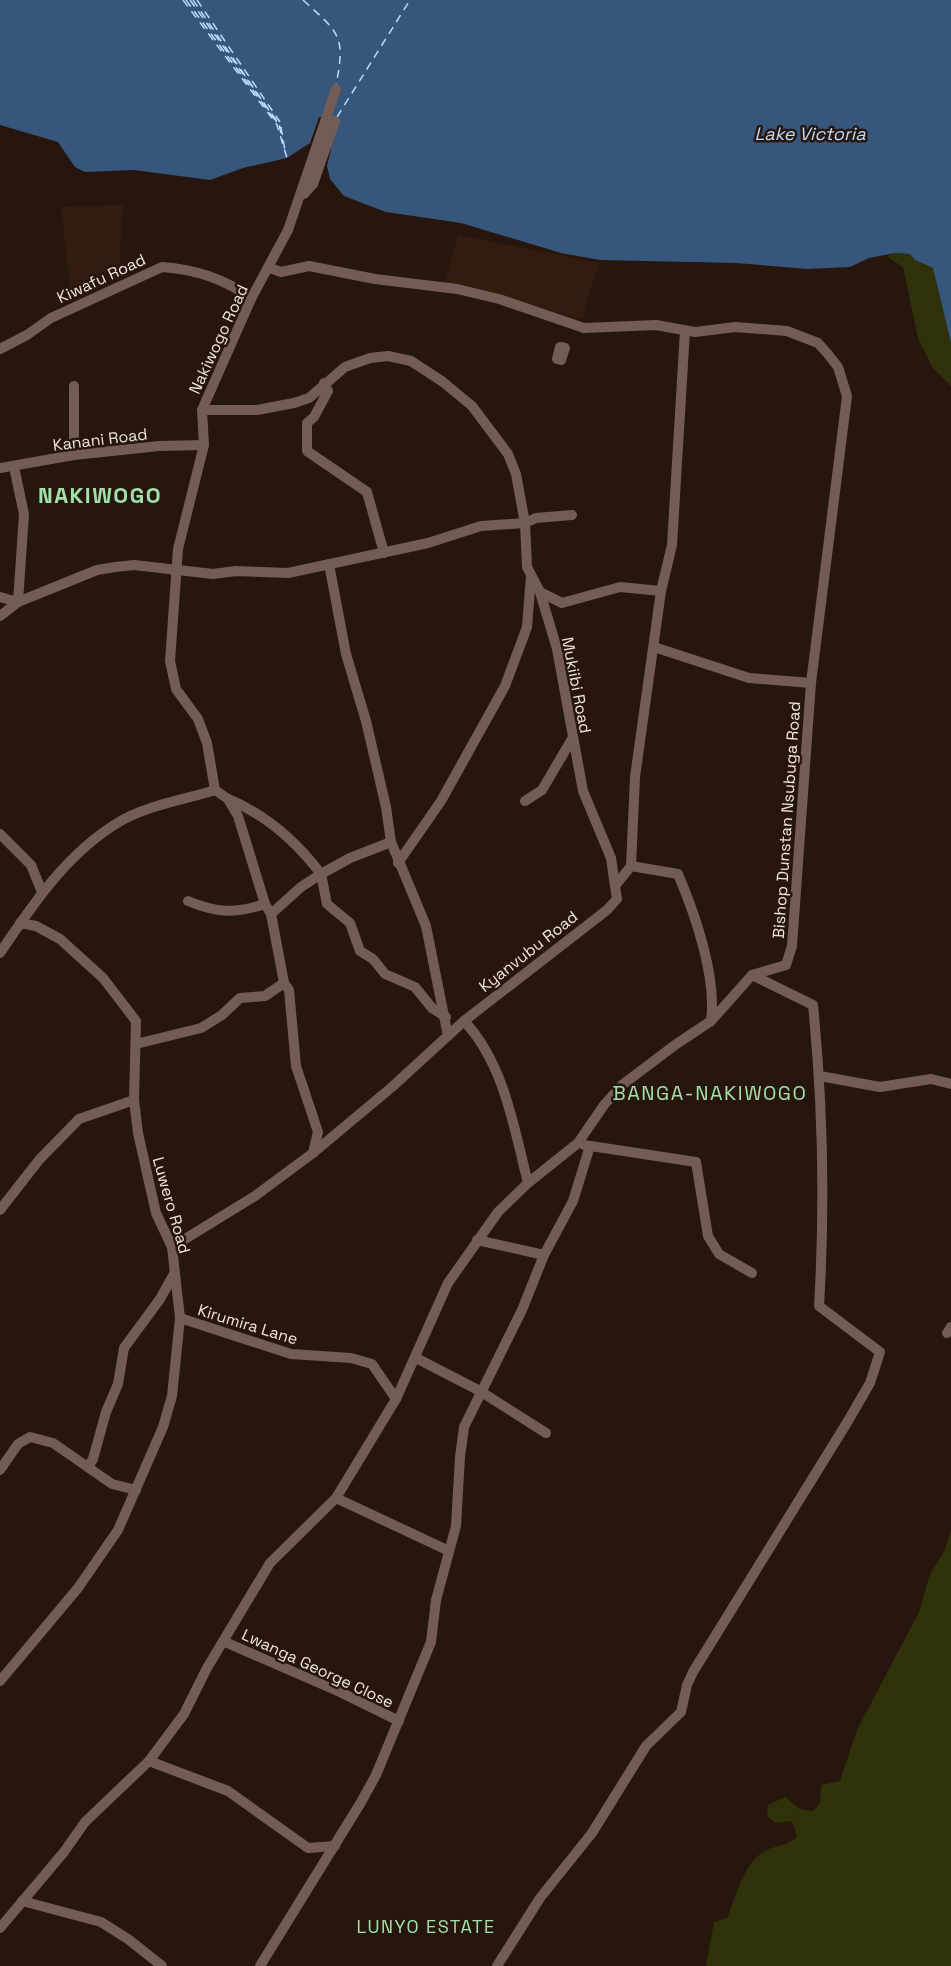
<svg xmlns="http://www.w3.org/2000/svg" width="951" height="1966" viewBox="0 0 951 1966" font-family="'Space Grotesk',sans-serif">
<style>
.built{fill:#321b0f}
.green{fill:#2f3108}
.water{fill:#36577b}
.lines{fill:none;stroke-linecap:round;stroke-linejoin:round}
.ferry{stroke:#bbdaff;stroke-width:1.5;stroke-dasharray:8 6;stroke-linecap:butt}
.minor{stroke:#735c56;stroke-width:10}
.labels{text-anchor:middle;stroke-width:5;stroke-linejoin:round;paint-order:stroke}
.street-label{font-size:16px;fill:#f1e5df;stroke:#27160e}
.water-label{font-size:18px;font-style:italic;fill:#bbdaff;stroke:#27160e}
.neighbourhood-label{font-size:18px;letter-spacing:1.5px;fill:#a1e0a8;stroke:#27160e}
.quarter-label{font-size:20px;letter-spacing:1.5px;fill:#a1e0a8;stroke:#27160e}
.district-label{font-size:22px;font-weight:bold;letter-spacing:1.5px;fill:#a1e0a8;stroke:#27160e}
</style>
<rect width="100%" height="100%" fill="#27160e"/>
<!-- built -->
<g class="built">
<polygon points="123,205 119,272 71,297 61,207"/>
<polygon points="458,235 600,263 587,298 584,320 467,286 444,286"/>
</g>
<!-- green -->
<g class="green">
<polygon points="895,253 910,254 915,260 933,268 951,343 951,386 932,367 918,338 903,267 886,256"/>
<path d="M951 1530V1966H706L714 1922 727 1918C736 1897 743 1865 763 1852 774 1845 783 1848 797 1837L792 1821 775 1823 767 1816 768 1805 785 1797 800 1809 813 1811 820 1803 821 1785 840 1781 857 1730 919 1612 930 1574 944 1552Z"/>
</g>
<!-- water -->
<polygon class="water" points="0,0 951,0 951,343 933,268 915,260 910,254 895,253 869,258 850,267 807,269 737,263 600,260 561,253 461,223 386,212 344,196 330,179 327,166 331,149 329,118 319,117 310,143 287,158 243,168 210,180 134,170 85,172 75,167 58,142 0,125"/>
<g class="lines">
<!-- ferry -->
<g class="ferry">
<polyline points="183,0 277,125 287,158"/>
<polyline points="186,0 277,123"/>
<polyline points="190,0 279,124 283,143"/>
<polyline points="193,0 281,128"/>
<polyline points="197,0 280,122"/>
<path d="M303 0C339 33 346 35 336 85"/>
<polyline points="337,117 410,0"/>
<polyline points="281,127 285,151"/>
</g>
<!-- minor -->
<g class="minor">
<polyline points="304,194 313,184 335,121"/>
<polygon points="560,347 565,348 561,360 557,359"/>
<path d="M0 349 27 335 51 318 162 267C193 269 227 279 251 299"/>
<polyline points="324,383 328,391 314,417 307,423 307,451 367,492 384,553"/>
<polyline points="202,410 257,410 294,403 309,398 345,367 370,358 388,356 411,361 443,382 472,406 508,454 516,474 525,523 527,567 540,592 557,649 583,791 611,858 615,886"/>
<polyline points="74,455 74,386"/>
<polyline points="0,468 74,455 159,446 204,445"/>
<polyline points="329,564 346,654 366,721 386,807 391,842 426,926 448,1036"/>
<polyline points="540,592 562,603 620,587 661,591"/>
<polyline points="0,597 18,602 24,514 14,467"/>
<polyline points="0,616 18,602 97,570 115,567 134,565 213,574 236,571 288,573 428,543 481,526 525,523 536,518 572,515"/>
<polyline points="654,647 749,678 811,683"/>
<polyline points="215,790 228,799 238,816 265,904 271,914 284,983 289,990 296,1066 318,1132 313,1153"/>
<path d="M228 799C267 815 296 841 321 874L301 887 271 914"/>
<polyline points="525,801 542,790 572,739"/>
<polyline points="0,834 31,865 42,892"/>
<polyline points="391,842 350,858 321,874 327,904 350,923 360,951 373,959 385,974 415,987 432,1008 446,1017"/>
<polyline points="398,863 441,801 505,686 527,627 531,576"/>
<path d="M631 866 678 874C695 914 717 977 711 1021"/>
<path d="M188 901C217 913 234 914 265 904"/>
<path d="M0 953C33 904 67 853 119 822 148 805 184 800 215 790L207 743 198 719 176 689 170 661 178 549 204 445 202 410 251 299 288 230 336 89"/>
<path d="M464 1021C504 1063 514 1128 528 1183"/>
<polyline points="136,1044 201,1028 222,1015 240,998 265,996 284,983"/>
<polyline points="820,1076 880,1087 931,1079 951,1084"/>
<polyline points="584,1145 696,1162 708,1236 719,1254 752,1273"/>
<polyline points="0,1210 39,1160 79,1119 134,1100"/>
<polyline points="477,1240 544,1255"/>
<polyline points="172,1247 255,1196 313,1153 392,1087 464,1021 607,910 617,899 615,886 631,866 635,777 661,591 672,545 685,331"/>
<polyline points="180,1318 291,1354 351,1358 372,1364 396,1399"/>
<polyline points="947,1333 951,1327"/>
<polyline points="416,1358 480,1391 546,1433"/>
<polyline points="88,1467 93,1459 106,1412 118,1384 124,1348 160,1299 174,1274"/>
<polyline points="0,1470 18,1444 30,1437 53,1443 112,1484 136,1490"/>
<polyline points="336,1498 447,1550"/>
<polyline points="225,1642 340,1692 399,1721"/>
<polyline points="0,1681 78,1588 118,1530 163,1427 172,1396 180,1318 172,1247 156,1213 138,1133 134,1100 136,1021 103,978 60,939 36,926 20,923"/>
<polyline points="149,1761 228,1791 308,1848 335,1846"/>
<polyline points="22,1901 101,1922 128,1939 162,1966"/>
<polyline points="0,1928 64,1852 85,1822 149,1761 184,1714 207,1668 270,1563 336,1498 396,1399 448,1283 498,1212 528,1183 578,1143 604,1105 622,1085 675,1045 711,1021 752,975 786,965 792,946 811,683 847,396 838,367 827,353 818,343 787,331 735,327 695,332 656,325 584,328 499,299 457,289 375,279 309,266 281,272 270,268"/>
<polyline points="260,1966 360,1804 376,1775 431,1642 436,1600 456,1526 460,1457 464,1427 522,1310 544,1255 573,1201 590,1146"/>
<path d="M497 1966 540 1898 592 1833 646 1746 681 1712 687 1685 693 1672 848 1421 870 1383 880 1352 819 1306C825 1205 823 1105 813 1005L752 975"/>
</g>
</g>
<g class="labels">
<!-- street labels -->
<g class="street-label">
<text transform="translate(101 278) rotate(-25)" y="6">Kiwafu Road</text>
<text transform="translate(218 339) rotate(-65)" y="6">Nakiwogo Road</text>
<text transform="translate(100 439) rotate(-7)" y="6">Kanani Road</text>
<text transform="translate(577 685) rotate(79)" y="6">Mukiibi Road</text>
<text transform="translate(786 820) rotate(-86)" y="6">Bishop Dunstan Nsubuga Road</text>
<text transform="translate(528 951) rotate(-38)" y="6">Kyanvubu Road</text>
<text transform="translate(172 1205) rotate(74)" y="6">Luwero Road</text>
<text transform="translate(248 1324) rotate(17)" y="6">Kirumira Lane</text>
<text transform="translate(318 1668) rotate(25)" y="6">Lwanga George Close</text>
</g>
<!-- water labels -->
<g class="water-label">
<text x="810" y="140">Lake Victoria</text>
</g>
<!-- neighbourhood labels -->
<g class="neighbourhood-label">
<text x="426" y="1933">LUNYO ESTATE</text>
</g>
<!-- quarter labels -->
<g class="quarter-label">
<text x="710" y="1100">BANGA-NAKIWOGO</text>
</g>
<!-- district labels -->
<g class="district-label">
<text x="100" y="503">NAKIWOGO</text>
</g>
</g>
</svg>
